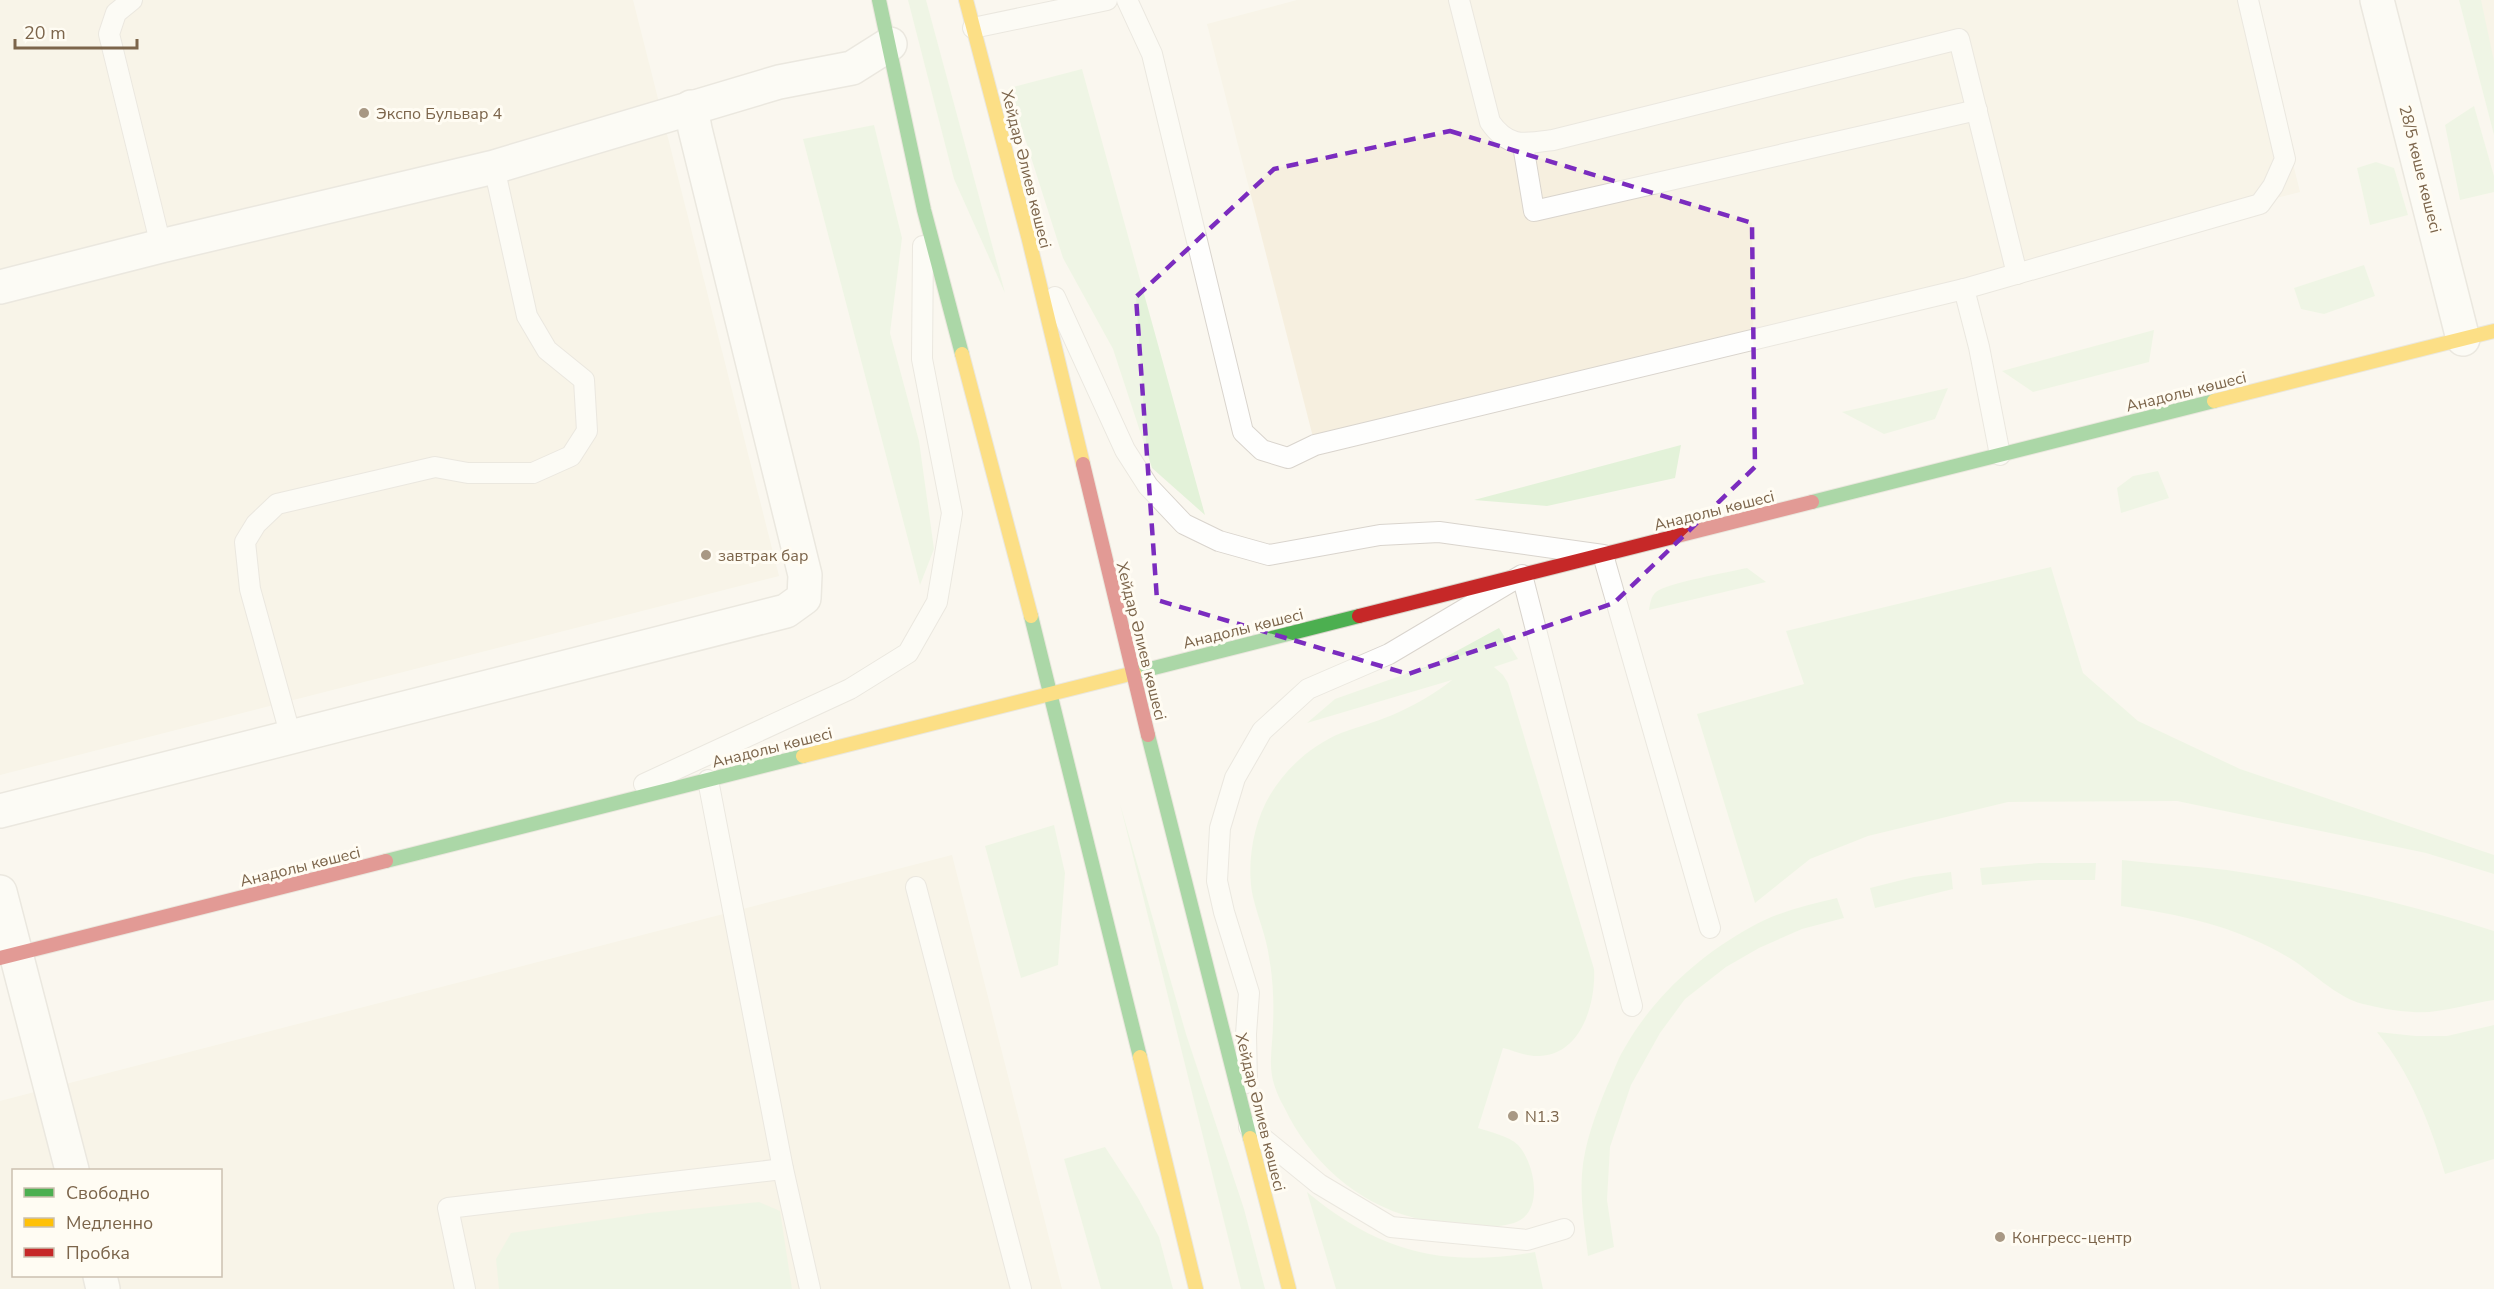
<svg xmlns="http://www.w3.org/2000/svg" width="2494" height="1289" viewBox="0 0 2494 1289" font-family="'Nunito Sans',sans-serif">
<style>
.residential{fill:#f6efdf;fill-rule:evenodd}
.green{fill:#e3f2d9}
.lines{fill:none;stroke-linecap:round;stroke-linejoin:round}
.lane-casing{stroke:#d9d4cd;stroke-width:22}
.street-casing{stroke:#d9d4cd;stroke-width:36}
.fast-casing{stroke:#d8d3ca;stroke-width:16}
.slow-casing{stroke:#d8d3ca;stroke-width:16}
.jam-casing{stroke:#d8d3ca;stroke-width:16}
.lane{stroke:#fefefd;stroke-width:20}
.street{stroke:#fefefd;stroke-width:33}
.fast{stroke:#4caf50;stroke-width:14}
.slow{stroke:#ffc107;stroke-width:14}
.jam{stroke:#c62828;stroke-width:14}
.marked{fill:none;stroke:#7b2cbf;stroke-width:4.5;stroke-dasharray:12 8;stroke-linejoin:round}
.poi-dot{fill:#a89884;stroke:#fffcf3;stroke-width:2}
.labels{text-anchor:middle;stroke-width:6;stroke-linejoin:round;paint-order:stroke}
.poi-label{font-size:16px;fill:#7c654b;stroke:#fffcf3;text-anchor:start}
.street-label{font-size:16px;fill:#7c654b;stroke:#fffcf3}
</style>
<rect width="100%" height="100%" fill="#faf7ef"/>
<!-- residential -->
<g class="residential">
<polygon points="0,0 633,0 779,576 0,775"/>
<polygon points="1297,0 2252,0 2300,192 1315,445 1207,24"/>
<polygon points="2466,0 2494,0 2494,108"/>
<path d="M952 855 1062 1289H0V1101ZM14 1170H220V1276H14Z"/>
</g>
<!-- green -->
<g class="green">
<polygon points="908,0 926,0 1005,293 954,179"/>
<polygon points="2459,0 2481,0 2494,61 2494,135"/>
<polygon points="1082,69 1205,515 1152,468 1113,349 1063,258 1009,88"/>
<polygon points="2474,106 2494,176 2494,192 2460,200 2445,125"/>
<polygon points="874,125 902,238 890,333 919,441 934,549 920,585 803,139"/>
<polygon points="2376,162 2394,168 2408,215 2370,225 2357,168"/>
<polygon points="2364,265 2375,296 2324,314 2301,309 2294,288"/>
<polygon points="2154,330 2149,362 2033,392 2002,371"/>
<polygon points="1948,388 1935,419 1884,434 1842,412"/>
<polygon points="1681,445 1675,478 1547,506 1474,500"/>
<polygon points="2158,471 2169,498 2121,513 2117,488 2133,476"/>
<polygon points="2051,567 2083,673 2138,721 2240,769 2494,855 2494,874 2426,853 2177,801 2008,802 1868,836 1810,859 1755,903 1697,714 1804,684 1786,631"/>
<path d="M1747 568 1766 582 1649 610C1650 604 1651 596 1656 592 1667 583 1729 572 1747 568Z"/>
<path d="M1499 628 1518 659 1494 667 1503 675 1508 683 1594 969C1596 1002 1582 1054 1540 1056 1527 1057 1515 1051 1503 1048L1478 1128C1490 1132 1509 1136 1518 1145 1535 1163 1545 1213 1514 1223 1482 1232 1445 1225 1415 1218 1357 1204 1309 1160 1284 1107 1279 1098 1274 1087 1272 1076 1269 1059 1273 1041 1273 1024 1274 1001 1273 979 1269 957 1266 936 1258 918 1253 897 1246 866 1253 823 1270 795 1286 768 1312 745 1341 733 1360 726 1380 721 1399 712 1417 704 1437 692 1452 680L1307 723 1335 699 1431 665Z"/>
<polygon points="1120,804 1186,1034 1244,1209 1265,1289 1241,1289"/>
<polygon points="1054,825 1065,873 1058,965 1021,978 985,846"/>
<path d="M2122 860C2157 864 2192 866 2227 870 2317 883 2407 903 2494 931V1000C2467 1004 2440 1014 2413 1012 2396 1011 2379 1008 2363 1004 2335 997 2311 970 2286 956 2235 926 2178 914 2121 906Z"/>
<polygon points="2039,863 2096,863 2095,880 2037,880 1982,885 1980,868"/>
<polygon points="1951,872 1953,889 1875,908 1870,888 1914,877"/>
<path d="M1837 898 1844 918 1802 929 1759 948 1726 967 1685 999 1660 1033 1631 1085 1610 1147 1607 1200 1614 1247 1588 1256C1585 1229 1580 1201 1582 1174 1584 1144 1596 1113 1607 1086 1613 1074 1617 1060 1624 1049 1653 997 1700 955 1751 927 1777 912 1808 905 1837 898Z"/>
<path d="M2494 1025V1159L2445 1174C2430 1123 2411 1074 2377 1032L2416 1036H2447Z"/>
<polygon points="1105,1147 1138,1198 1159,1237 1173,1289 1101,1289 1064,1159"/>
<path d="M1307 1192C1379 1252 1443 1268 1535 1252L1543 1289H1336Z"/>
<polygon points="759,1202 780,1211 792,1289 499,1289 496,1259 511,1233 649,1213"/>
</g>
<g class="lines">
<defs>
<g id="lane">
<polyline points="132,0 116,13 109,34 161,246"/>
<polyline points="1127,0 1152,54 1243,432 1262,450 1288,458 1315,445 1964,289 2260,204 2273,186 2285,159 2248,0"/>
<path d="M1459 0 1490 122C1508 148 1524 144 1553 140L1959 39 2017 274"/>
<polyline points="973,28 1107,0"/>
<polyline points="1523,145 1534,211 1977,110"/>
<polyline points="1964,289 1979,347 2000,455"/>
<polyline points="1055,297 1125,450 1148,486 1184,524 1219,541 1269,555 1380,535 1439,532 1603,555 1710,928"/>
<polyline points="291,737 250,589 245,542 256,524 277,504 435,467 468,473 533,473 571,456 587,431 584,380 547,350 527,316 494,167"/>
<polyline points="708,780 783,1169 810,1289"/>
<polyline points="644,784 850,689 908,653 937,602 952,513 922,359 923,246"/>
<polyline points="916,887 1021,1289"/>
<polyline points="1247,1083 1246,1034 1249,993 1224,912 1217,881 1220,828 1235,778 1262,731 1308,689 1389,654 1522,575 1632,1006"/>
<polyline points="1249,1127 1319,1184 1391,1227 1527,1240 1564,1229"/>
<polyline points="465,1289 448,1208 783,1169"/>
</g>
<g id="street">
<polyline points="2377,0 2463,339"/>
<polyline points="0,287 161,246 494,167 779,82 852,68 890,44"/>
<polyline points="0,811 786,611 804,598 805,575 695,129 691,107"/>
<polyline points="0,892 72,1170"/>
<polyline points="100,1276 103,1289"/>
</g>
<g id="fast">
<polyline points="879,0 924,210 962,354"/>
<polyline points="1812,502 2214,401"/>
<polyline points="1031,616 1140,1057"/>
<polyline points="1134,673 1359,616"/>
<polyline points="1148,735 1250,1138"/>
<polyline points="386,861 803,756"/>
</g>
<g id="slow">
<polyline points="966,0 1029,240 1083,464"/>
<polyline points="962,354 1031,616"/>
<polyline points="2214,401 2494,331"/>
<polyline points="803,756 1134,673"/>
<polyline points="1140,1057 1196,1289"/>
<polyline points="1250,1138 1289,1289"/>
</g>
<g id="jam">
<polyline points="1083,464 1148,735"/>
<polyline points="1359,616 1812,502"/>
<polyline points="0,958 386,861"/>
</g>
</defs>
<!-- lane casing -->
<use href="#lane" class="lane-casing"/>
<!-- street casing -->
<use href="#street" class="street-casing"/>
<!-- fast casing -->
<use href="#fast" class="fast-casing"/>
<!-- slow casing -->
<use href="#slow" class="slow-casing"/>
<!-- jam casing -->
<use href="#jam" class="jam-casing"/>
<!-- lane -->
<use href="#lane" class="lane"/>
<!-- street -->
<use href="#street" class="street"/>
<!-- fast -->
<use href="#fast" class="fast"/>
<!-- slow -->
<use href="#slow" class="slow"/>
<!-- jam -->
<use href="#jam" class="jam"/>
</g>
<!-- marked area -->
<path d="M0 0H2494V1289H0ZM1450 131 1752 223 1755 467 1614 603 1408 674 1157 600 1136 297 1274 169Z" fill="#faf7ef" fill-opacity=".55" fill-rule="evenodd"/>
<path class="marked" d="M1450 131 1752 223 1755 467 1614 603 1408 674 1157 600 1136 297 1274 169Z"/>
<!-- markers -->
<g class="poi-dot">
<circle cx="364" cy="113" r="6"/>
<circle cx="706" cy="555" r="6"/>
<circle cx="1513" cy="1116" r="6"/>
<circle cx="2000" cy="1237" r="6"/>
</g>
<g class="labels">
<!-- poi labels -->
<g class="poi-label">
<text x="376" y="119">Экспо Бульвар 4</text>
<text x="718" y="561">завтрак бар</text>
<text x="1525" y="1122">N1.3</text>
<text x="2012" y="1243">Конгресс-центр</text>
</g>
<!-- street labels -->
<g class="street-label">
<text transform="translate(1027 169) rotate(76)" y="6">Хейдар Әлиев көшесі</text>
<text transform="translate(2421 169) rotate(76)" y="6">28/5 көше көшесі</text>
<text transform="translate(2186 391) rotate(-14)" y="6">Анадолы көшесі</text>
<text transform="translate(1714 510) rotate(-14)" y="6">Анадолы көшесі</text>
<text transform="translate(1243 628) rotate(-14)" y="6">Анадолы көшесі</text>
<text transform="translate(1142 641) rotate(76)" y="6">Хейдар Әлиев көшесі</text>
<text transform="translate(772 747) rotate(-14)" y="6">Анадолы көшесі</text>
<text transform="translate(300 866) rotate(-14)" y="6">Анадолы көшесі</text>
<text transform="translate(1261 1112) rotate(76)" y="6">Хейдар Әлиев көшесі</text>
</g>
</g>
<!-- legend -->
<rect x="12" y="1169" width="210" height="108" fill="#fffcf3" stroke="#cbc0b0" stroke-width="1.5"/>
<rect x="24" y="1188" width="30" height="9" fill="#4caf50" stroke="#cbc0b0" stroke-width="1.5"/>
<text x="66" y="1199" font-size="18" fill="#7c654b">Свободно</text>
<rect x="24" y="1218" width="30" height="9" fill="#ffc107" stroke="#cbc0b0" stroke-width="1.5"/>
<text x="66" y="1229" font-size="18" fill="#7c654b">Медленно</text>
<rect x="24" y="1248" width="30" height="9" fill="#c62828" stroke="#cbc0b0" stroke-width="1.5"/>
<text x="66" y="1259" font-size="18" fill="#7c654b">Пробка</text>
<!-- scale -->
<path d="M15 39v9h122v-9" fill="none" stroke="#7c654b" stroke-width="3"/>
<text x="24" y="39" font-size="18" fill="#7c654b" stroke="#fffcf3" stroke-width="4.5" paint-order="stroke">20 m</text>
</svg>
